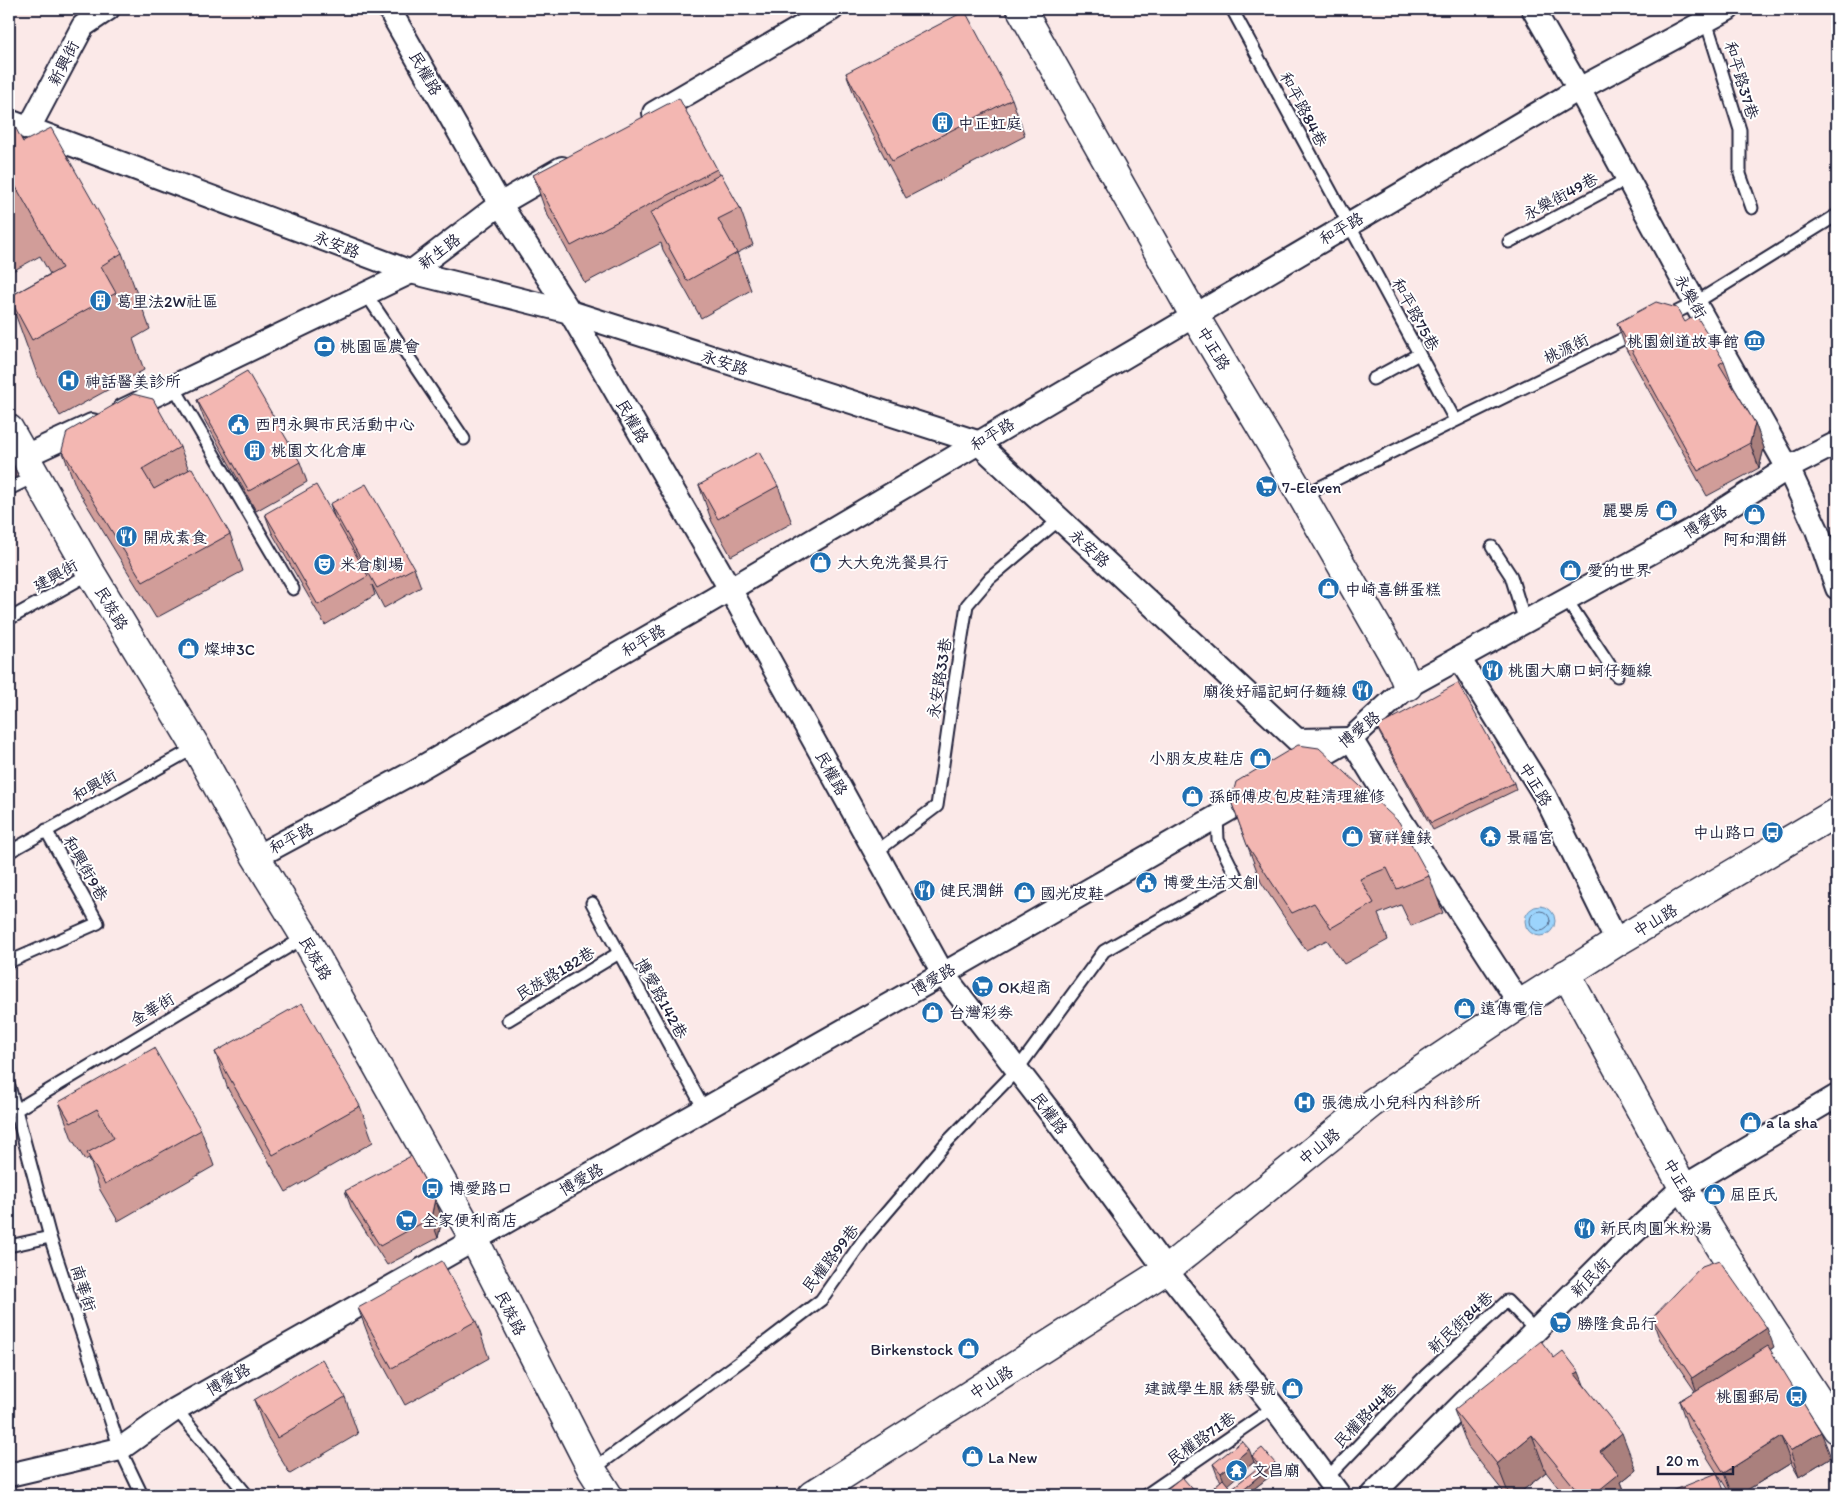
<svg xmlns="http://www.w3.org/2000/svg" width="1846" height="1504" viewBox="0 0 1846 1504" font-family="Itim,'LXGW WenKai TC',sans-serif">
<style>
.water{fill:#9cd4fc;stroke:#6b8daf}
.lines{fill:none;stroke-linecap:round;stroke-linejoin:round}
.shore{stroke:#536988;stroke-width:1}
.lane-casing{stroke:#22223b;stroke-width:15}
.street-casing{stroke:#22223b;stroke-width:26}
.secondary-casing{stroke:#22223b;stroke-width:31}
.lane{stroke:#fff;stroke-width:11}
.street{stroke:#fff;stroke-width:22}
.secondary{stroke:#fff;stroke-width:28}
.wall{fill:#d19d99;stroke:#22223b;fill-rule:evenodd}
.shaded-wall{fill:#aa807d;stroke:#22223b}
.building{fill:#f3b7b2;stroke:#22223b}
.labels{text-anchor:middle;stroke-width:4;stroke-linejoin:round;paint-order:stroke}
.street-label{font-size:16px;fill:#22223b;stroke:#fff}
.poi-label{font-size:16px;fill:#22223b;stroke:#fff;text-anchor:start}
</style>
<rect width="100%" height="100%" fill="#fbe9e8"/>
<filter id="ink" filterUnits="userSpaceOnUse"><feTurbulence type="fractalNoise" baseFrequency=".02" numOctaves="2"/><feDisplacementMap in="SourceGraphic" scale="10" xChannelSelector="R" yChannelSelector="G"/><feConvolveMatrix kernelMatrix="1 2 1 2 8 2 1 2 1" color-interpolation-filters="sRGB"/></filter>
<g filter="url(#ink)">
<!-- water -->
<circle class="water" cx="1540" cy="921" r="15"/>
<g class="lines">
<!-- shore -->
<circle class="shore" cx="1540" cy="921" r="10"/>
<defs>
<g id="lane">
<polyline points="1232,9 1455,420"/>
<polyline points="1706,21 1740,130 1740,174 1752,208"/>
<polyline points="1509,242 1627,179"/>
<polyline points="366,294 464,439"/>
<polyline points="1665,318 1695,303 1837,215"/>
<polyline points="1373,379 1419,354"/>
<polyline points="174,387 293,589"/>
<polyline points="9,489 36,476"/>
<polyline points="1302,496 1635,333"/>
<polyline points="1492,547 1511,576 1525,622"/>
<polyline points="1566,599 1617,676"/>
<polyline points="9,619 91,573"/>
<polyline points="9,852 196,747"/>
<polyline points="876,852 937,806 954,687 967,605 990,578 1060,519"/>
<polyline points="592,903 704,1109"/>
<polyline points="9,962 98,923 46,830"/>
<polyline points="508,1020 619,953"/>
<polyline points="9,1086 16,1110 50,1237 120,1449 142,1495"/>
<polyline points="16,1110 305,937"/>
<polyline points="9,1246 50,1237"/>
<polyline points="176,1409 247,1495"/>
<polyline points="592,1470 741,1361 821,1300 864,1239 947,1142 1017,1070 1104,951 1236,876 1218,840 1217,816"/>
<polyline points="1328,1477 1426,1375 1507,1301 1536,1331"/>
<polyline points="1146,1495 1274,1407"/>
</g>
<g id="street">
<polyline points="389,9 500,204 570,312 730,589 943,974 1060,1125 1166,1270 1274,1407 1339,1495"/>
<polyline points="1533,9 1579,89 1695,303 1788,468 1817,530 1837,588"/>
<polyline points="654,113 832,9"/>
<polyline points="9,121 411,272 570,312 977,442 1297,740 1350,739"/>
<polyline points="29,128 83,26 108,9"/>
<polyline points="124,410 411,272 500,204 562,168"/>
<polyline points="25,456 92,425"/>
<polyline points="1459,658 1545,796 1617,942"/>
<polyline points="1351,739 1398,816 1520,1004"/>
<polyline points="1299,769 1351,739 1408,686 1690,531 1788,468 1837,443"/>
<polyline points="256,857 410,774 712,600 1579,89 1728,9"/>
<polyline points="9,1475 120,1449 176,1409 943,974 1258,793"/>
<polyline points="1372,1495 1628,1238 1683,1187 1837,1096"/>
</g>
<g id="secondary">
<polyline points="1021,9 1194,315 1302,496 1400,667 1408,686"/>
<polyline points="9,429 91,573 196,747 256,857 305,937 474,1239 592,1470 608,1495"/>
<polyline points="1566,974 1683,1187 1767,1322 1837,1429"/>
<polyline points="812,1495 1166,1270 1372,1103 1520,1004 1617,942 1837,812"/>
</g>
</defs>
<!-- lane casing -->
<use href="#lane" class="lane-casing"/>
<!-- street casing -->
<use href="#street" class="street-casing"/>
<!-- secondary casing -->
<use href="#secondary" class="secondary-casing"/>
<!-- lane -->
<use href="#lane" class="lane"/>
<!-- street -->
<use href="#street" class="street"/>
<!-- secondary -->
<use href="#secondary" class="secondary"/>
</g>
<!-- wall -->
<g class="wall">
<polygon points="846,73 1012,99 1025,136 906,198 860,110"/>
<polygon points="9,120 23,142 122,253 150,329 133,339 144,370 60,416 37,374 9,297 50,274 40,256 9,273"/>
<polygon points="717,169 720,175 740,208 753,245 737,253 751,290 701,318 663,250 661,243 585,283 546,212 533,175"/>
<polygon points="1685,322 1724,361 1733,386 1755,423 1764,448 1759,468 1707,496 1626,349 1617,323"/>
<polygon points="197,400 300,462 307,482 256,511 204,419"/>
<polygon points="180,447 189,470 230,534 243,571 156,618 76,487 62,450"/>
<polygon points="9,455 13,463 18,476 9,481"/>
<polygon points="699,485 778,486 792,523 731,556 712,522"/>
<polygon points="330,504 414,568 421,587 384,608 372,585 375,595 325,625 272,533 265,514 335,519"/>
<polygon points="1377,727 1514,783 1516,790 1433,830 1380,734"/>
<polygon points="1231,801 1429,876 1443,913 1411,926 1401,905 1378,914 1388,940 1344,964 1327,940 1306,950 1261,882"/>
<polygon points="215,1052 360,1106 373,1142 286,1192 228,1089"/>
<polygon points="59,1102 201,1130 214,1166 118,1221 100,1190 89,1158 85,1160 72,1139"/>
<polygon points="345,1191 435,1199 442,1218 438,1238 387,1265 352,1210"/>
<polygon points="358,1308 476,1321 489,1358 405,1405 372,1345"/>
<polygon points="1652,1318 1774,1347 1770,1350 1831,1457 1799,1477 1791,1463 1739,1495 1731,1495 1688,1427 1679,1401 1695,1391 1659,1338"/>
<polygon points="1554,1358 1585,1386 1636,1470 1621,1482 1626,1495 1564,1495 1546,1472 1517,1495 1506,1495 1468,1447 1454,1410"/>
<polygon points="345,1397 358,1434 290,1474 267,1436 254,1400"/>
<path d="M1252 1456 1275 1463 1278 1470 1246 1495H1217L1214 1487 1221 1481 1218 1477 1213 1464ZM1254 1462 1259 1468 1231 1489 1227 1484Z"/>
</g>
<!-- shaded-wall -->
<g class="shaded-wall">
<polygon points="1755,423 1764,448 1759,468 1750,443"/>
<polygon points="435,1199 442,1218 438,1238 431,1218"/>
<polygon points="1767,1328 1774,1347 1699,1398 1692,1378"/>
<polygon points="1579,1372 1593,1408 1575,1374"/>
<polygon points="1821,1432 1831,1457 1799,1477 1790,1451"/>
<polygon points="1622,1433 1636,1470 1621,1482 1626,1495 1593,1495 1600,1451"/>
<polygon points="1532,1435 1546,1472 1517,1495 1509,1495 1497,1464"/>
<polygon points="1781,1437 1791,1463 1739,1495 1732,1495 1724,1473"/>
<polygon points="1249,1449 1254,1462 1226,1486 1221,1473"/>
<polygon points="1275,1463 1278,1470 1246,1495 1236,1495"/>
</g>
<!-- building -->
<g class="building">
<polygon points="965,11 1012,99 892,161 846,73"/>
<polygon points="679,98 717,169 571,246 533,175"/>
<polygon points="11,119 23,142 51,128 122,253 101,266 116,293 32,340 9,297 62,268 12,180 9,181 9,120"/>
<polygon points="721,174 740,208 718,219 737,253 687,281 650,213"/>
<polygon points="1656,302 1677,308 1685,322 1696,315 1724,361 1719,364 1755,423 1750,443 1698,471 1617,323"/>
<polygon points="247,371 300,462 249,491 197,400"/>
<polygon points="133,394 153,399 180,447 142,469 154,489 192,468 230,534 143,582 62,450 67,432"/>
<polygon points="759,452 778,486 718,519 699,485"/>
<polygon points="9,455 13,463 9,465"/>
<polygon points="366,484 414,568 377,588 330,504"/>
<polygon points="316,485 368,576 318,605 265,514"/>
<polygon points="1458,683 1514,783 1431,823 1377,727"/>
<polygon points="1298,745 1319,748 1399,822 1429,876 1397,889 1387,868 1360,879 1374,903 1331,928 1314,903 1292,913 1247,845 1231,801 1236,782"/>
<polygon points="302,1003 360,1106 273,1155 215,1052"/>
<polygon points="154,1048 201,1130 105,1184 87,1153 114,1138 97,1109 71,1123 59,1102"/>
<polygon points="411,1156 435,1199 431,1218 380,1246 345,1191"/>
<polygon points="1719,1260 1767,1328 1692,1378 1652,1318 1702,1266"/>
<polygon points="442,1261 476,1321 392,1368 358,1308"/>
<polygon points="1541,1341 1554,1358 1563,1351 1579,1372 1575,1374 1622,1433 1600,1451 1619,1474 1593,1495 1581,1495 1532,1435 1497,1464 1454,1410"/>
<polygon points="1768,1346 1821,1432 1790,1451 1781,1437 1724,1473 1679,1401"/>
<polygon points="322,1359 345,1397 277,1438 254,1400"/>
<polygon points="1242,1441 1249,1449 1221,1473 1213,1464"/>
<polygon points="1262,1448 1275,1463 1236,1495 1220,1495 1214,1487 1223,1479 1231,1489 1260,1466 1252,1456"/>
<polygon points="1717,1473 1726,1495 1666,1495 1665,1494"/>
<polygon points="1182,1477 1198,1495 1166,1495 1163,1492"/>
</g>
</g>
<!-- icons -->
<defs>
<symbol id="building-disc" viewBox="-11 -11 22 22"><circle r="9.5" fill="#1f6fb2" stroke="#fff"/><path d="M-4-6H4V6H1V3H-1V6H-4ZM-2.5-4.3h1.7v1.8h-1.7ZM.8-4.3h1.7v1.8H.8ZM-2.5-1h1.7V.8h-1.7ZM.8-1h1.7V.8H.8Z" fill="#fff"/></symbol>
<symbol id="museum-disc" viewBox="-11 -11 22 22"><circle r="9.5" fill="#1f6fb2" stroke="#fff"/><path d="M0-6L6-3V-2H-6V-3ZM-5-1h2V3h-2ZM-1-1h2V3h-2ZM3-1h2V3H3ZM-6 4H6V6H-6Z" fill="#fff"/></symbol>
<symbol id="bank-disc" viewBox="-11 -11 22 22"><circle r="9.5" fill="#1f6fb2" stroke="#fff"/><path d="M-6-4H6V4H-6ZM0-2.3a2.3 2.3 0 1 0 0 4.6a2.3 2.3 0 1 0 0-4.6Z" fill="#fff"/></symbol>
<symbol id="hospital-disc" viewBox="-11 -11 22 22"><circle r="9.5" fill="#1f6fb2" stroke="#fff"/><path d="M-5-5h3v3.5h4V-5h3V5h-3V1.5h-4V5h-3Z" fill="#fff"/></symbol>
<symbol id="civic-disc" viewBox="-11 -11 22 22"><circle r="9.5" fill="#1f6fb2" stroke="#fff"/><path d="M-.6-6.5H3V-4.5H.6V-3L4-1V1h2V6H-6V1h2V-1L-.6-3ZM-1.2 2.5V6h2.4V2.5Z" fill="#fff"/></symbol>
<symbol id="supermarket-disc" viewBox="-11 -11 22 22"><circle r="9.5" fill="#1f6fb2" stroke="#fff"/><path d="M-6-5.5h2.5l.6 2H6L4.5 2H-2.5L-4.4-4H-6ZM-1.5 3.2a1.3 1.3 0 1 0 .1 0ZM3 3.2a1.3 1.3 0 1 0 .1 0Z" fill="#fff"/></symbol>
<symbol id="shop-disc" viewBox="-11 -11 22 22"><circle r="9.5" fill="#1f6fb2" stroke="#fff"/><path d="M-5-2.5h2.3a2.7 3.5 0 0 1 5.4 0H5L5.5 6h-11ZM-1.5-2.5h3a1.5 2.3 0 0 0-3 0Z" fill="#fff"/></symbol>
<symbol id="restaurant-disc" viewBox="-11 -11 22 22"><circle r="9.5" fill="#1f6fb2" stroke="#fff"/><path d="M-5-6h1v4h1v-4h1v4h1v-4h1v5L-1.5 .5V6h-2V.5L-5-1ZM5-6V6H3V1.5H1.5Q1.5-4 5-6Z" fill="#fff"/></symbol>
<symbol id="theatre-disc" viewBox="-11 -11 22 22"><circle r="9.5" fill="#1f6fb2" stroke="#fff"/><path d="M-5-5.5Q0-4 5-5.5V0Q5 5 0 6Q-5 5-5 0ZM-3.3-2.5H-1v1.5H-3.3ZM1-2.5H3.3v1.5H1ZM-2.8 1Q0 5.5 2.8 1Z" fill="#fff"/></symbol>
<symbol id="bus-disc" viewBox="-11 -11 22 22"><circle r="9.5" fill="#1f6fb2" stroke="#fff"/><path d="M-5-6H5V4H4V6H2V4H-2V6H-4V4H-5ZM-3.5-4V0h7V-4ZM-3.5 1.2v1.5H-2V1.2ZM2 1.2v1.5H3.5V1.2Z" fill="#fff"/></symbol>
<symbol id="temple-disc" viewBox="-11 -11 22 22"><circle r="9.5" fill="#1f6fb2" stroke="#fff"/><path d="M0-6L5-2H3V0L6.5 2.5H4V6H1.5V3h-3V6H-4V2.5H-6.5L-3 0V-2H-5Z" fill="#fff"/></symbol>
</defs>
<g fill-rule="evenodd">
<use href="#building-disc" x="930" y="110" width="25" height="25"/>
<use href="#building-disc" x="88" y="288" width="25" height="25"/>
<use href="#museum-disc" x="1742" y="328" width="25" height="25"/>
<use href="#bank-disc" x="312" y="334" width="25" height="25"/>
<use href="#hospital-disc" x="56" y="368" width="25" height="25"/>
<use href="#civic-disc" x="226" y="412" width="25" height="25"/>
<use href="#building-disc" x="242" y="438" width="25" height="25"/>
<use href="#supermarket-disc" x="1254" y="474" width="25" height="25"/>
<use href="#shop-disc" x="1654" y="498" width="25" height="25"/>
<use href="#shop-disc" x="1742" y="502" width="25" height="25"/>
<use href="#restaurant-disc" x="114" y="524" width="25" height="25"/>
<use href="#shop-disc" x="808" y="550" width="25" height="25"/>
<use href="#theatre-disc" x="312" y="552" width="25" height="25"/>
<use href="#shop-disc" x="1558" y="558" width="25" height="25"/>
<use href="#shop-disc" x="1316" y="576" width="25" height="25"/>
<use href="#shop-disc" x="176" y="636" width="25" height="25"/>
<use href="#restaurant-disc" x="1480" y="658" width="25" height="25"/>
<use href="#restaurant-disc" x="1350" y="678" width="25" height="25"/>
<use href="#shop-disc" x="1248" y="746" width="25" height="25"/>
<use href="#shop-disc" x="1180" y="784" width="25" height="25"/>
<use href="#bus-disc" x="1760" y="820" width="25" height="25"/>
<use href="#shop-disc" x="1340" y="824" width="25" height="25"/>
<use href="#temple-disc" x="1478" y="824" width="25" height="25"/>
<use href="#civic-disc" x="1134" y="870" width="25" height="25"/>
<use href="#restaurant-disc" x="912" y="878" width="25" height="25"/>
<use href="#shop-disc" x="1012" y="880" width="25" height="25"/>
<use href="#supermarket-disc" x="970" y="974" width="25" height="25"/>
<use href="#shop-disc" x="1452" y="996" width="25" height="25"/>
<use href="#shop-disc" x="920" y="1000" width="25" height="25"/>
<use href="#hospital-disc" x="1292" y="1090" width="25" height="25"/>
<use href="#shop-disc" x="1738" y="1110" width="25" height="25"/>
<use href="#bus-disc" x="420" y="1176" width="25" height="25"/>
<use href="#shop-disc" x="1702" y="1182" width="25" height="25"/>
<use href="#supermarket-disc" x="394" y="1208" width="25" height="25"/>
<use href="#restaurant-disc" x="1572" y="1216" width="25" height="25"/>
<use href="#supermarket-disc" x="1548" y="1310" width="25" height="25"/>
<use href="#shop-disc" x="956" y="1336" width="25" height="25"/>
<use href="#shop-disc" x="1280" y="1376" width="25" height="25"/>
<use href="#bus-disc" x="1784" y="1384" width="25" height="25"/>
<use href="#shop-disc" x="960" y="1444" width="25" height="25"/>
<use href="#temple-disc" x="1224" y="1458" width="25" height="25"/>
</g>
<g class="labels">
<!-- street labels -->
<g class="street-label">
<text transform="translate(63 63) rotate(-63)" y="6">新興街</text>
<text transform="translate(426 73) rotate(60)" y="6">民權路</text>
<text transform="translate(1742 80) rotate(73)" y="6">和平路37巷</text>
<text transform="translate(1304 109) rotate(62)" y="6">和平路84巷</text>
<text transform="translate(1560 196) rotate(-28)" y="6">永樂街49巷</text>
<text transform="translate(1341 228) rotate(-30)" y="6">和平路</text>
<text transform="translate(337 244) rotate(21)" y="6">永安路</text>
<text transform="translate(439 251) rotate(-37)" y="6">新生路</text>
<text transform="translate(1691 296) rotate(61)" y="6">永樂街</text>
<text transform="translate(1416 314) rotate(61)" y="6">和平路75巷</text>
<text transform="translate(1214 348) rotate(59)" y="6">中正路</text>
<text transform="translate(1566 348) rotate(-26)" y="6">桃源街</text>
<text transform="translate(725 362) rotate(18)" y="6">永安路</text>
<text transform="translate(633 421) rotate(60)" y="6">民權路</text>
<text transform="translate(992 434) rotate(-31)" y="6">和平路</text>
<text transform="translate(1705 521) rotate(-32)" y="6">博愛路</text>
<text transform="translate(1090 548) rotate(43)" y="6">永安路</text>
<text transform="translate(55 575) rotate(-29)" y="6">建興街</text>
<text transform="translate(112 608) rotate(59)" y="6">民族路</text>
<text transform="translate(643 640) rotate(-30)" y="6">和平路</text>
<text transform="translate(939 678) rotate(-81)" y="6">永安路33巷</text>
<text transform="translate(1359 729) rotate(-39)" y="6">博愛路</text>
<text transform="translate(832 773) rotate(61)" y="6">民權路</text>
<text transform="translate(1536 784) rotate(59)" y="6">中正路</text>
<text transform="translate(94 785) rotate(-29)" y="6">和興街</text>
<text transform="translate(291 838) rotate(-28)" y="6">和平路</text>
<text transform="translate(86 868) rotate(60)" y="6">和興街9巷</text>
<text transform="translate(1655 920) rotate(-31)" y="6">中山路</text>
<text transform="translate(316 958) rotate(60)" y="6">民族路</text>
<text transform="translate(555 973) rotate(-31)" y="6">民族路182巷</text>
<text transform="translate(933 979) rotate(-30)" y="6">博愛路</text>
<text transform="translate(662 998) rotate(61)" y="6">博愛路142巷</text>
<text transform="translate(152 1009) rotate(-31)" y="6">金華街</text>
<text transform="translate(1050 1113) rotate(53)" y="6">民權路</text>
<text transform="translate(1319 1146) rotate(-39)" y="6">中山路</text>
<text transform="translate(581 1179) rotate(-30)" y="6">博愛路</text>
<text transform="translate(1680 1180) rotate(60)" y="6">中正路</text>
<text transform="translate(830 1258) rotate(-52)" y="6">民權路99巷</text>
<text transform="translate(1590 1277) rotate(-45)" y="6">新民街</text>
<text transform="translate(84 1288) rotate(72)" y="6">南華街</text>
<text transform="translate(511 1313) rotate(63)" y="6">民族路</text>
<text transform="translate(1460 1322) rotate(-43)" y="6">新民街84巷</text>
<text transform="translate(228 1379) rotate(-30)" y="6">博愛路</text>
<text transform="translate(991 1382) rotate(-32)" y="6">中山路</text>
<text transform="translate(1365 1415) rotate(-46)" y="6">民權路44巷</text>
<text transform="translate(1201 1438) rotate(-35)" y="6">民權路71巷</text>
</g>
<!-- poi labels -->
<g class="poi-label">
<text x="958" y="129">中正虹庭</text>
<text x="116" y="307">葛里法2W社區</text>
<text x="1739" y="347" text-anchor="end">桃園劍道故事館</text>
<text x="340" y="352">桃園區農會</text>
<text x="85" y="387">神話醫美診所</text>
<text x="255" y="430">西門永興市民活動中心</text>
<text x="271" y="456">桃園文化倉庫</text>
<text x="1282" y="493">7-Eleven</text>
<text x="1650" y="516" text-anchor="end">麗嬰房</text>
<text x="143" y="543">開成素食</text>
<text x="1755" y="545" text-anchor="middle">阿和潤餅</text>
<text x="837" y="568">大大免洗餐具行</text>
<text x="340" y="570">米倉劇場</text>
<text x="1587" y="576">愛的世界</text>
<text x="1345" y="595">中崎喜餅蛋糕</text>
<text x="204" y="655">燦坤3C</text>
<text x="1508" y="676">桃園大廟口蚵仔麵線</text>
<text x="1347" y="697" text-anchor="end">廟後好福記蚵仔麵線</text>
<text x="1245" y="764" text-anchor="end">小朋友皮鞋店</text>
<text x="1209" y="802">孫師傅皮包皮鞋清理維修</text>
<text x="1757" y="838" text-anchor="end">中山路口</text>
<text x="1368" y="843">寶祥鐘錶</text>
<text x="1506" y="843">景福宮</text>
<text x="1163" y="888">博愛生活文創</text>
<text x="940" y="896">健民潤餅</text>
<text x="1040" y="899">國光皮鞋</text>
<text x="998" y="993">OK超商</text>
<text x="1480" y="1014">遠傳電信</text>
<text x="949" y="1018">台灣彩券</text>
<text x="1321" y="1108">張德成小兒科內科診所</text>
<text x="1766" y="1128">a la sha</text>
<text x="449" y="1194">博愛路口</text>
<text x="1730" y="1200">屈臣氏</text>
<text x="422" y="1226">全家便利商店</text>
<text x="1600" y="1234">新民肉圓米粉湯</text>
<text x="1577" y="1329">勝隆食品行</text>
<text x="953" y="1355" text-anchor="end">Birkenstock</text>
<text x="1276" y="1394" text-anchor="end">建誠學生服 綉學號</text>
<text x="1780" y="1402" text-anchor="end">桃園郵局</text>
<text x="988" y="1463">La New</text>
<text x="1252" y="1476">文昌廟</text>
</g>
</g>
<!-- margin -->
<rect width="1846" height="1504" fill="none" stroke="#fff" stroke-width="30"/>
<rect x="15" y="15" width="1816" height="1474" fill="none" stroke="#22223b" stroke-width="2" filter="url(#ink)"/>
<!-- scale -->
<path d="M1658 1466v8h75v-8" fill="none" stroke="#22223b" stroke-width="2.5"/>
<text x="1666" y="1466" font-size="15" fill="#22223b" stroke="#ffffff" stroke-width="4" paint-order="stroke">20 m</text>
</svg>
